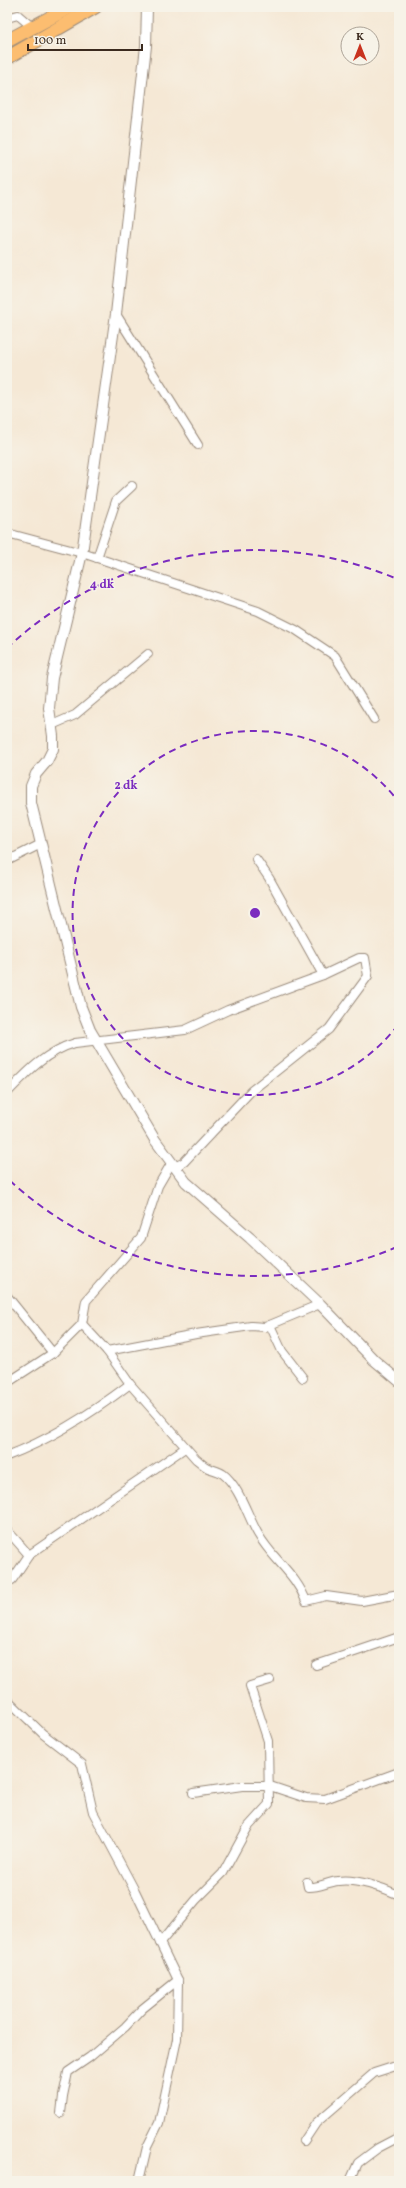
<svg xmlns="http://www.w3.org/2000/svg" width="406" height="2188" viewBox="0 0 406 2188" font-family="Vollkorn,serif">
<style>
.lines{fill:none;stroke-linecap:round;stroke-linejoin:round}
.minor-casing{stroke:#98897a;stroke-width:10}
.tertiary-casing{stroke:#98897a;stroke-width:12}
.trunk-casing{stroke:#98897a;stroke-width:15}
.minor{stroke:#fff;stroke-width:8}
.tertiary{stroke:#fff;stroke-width:10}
.trunk{stroke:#fcbd6f;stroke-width:13}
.ring{fill:none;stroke:#7b2cbf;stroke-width:2;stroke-dasharray:7 5}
.centre{fill:#7b2cbf;stroke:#f7f3e8;stroke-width:2}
.ring-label{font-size:12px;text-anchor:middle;font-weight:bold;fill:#7b2cbf;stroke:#f7f3e8;stroke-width:3;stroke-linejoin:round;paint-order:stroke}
</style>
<rect width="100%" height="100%" fill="#f7f3e8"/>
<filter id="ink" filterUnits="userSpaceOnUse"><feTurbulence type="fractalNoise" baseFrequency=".025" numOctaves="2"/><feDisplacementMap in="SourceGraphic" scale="8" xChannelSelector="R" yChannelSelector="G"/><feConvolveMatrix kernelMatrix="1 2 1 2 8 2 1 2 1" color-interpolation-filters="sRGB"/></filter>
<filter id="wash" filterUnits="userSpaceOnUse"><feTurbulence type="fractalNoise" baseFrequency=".012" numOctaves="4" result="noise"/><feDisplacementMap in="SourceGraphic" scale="16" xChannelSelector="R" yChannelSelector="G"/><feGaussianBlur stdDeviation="0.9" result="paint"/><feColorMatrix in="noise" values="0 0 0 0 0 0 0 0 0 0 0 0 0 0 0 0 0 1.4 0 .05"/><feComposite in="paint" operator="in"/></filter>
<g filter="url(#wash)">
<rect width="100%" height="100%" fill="#f5e8d5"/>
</g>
<g filter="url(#ink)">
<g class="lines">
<defs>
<g id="minor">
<polyline points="7,18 18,15 32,27"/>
<polyline points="116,314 198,445"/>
<polyline points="7,533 82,553 258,611 296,630 335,656 374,719"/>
<polyline points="97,558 116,501 132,486"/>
<polyline points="52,725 75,715 148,654"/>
<polyline points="7,861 41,844"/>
<path d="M7 1093C27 1072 47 1051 75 1043L185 1030 228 1010 323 975 269 878 256 859"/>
<polyline points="175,1167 184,1162 251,1091 329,1029 368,976 365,958 359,958 323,975"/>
<polyline points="7,1296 53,1353"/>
<path d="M82 1324 107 1351 130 1384 196 1459C200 1462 204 1466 208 1468 213 1470 219 1471 223 1474 239 1486 248 1517 258 1534 272 1559 296 1574 306 1601L326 1596 362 1601 399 1594"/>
<polyline points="270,1325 282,1351 303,1378"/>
<polyline points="107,1351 196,1334 251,1326 265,1327 320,1304"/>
<polyline points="7,1383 53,1353 82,1324 86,1301 141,1238 158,1186 172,1162"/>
<path d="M7 1456C52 1439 92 1413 130 1384"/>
<polyline points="7,1530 29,1555"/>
<polyline points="7,1580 12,1580 29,1555 185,1448"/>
<polyline points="316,1665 399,1637"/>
<polyline points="7,1699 43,1734 82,1764 93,1812 135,1891 178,1980 177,2039 159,2123 147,2147 139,2181"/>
<polyline points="193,1793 242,1786 270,1786 306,1798 325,1799 399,1772"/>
<path d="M307 1882 308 1887C318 1888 328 1882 338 1881 355 1878 384 1888 399 1895"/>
<polyline points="160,1943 196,1900 223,1873 248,1827 269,1804 268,1741 250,1686 270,1680"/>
<polyline points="61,2113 63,2096 68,2072 90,2057 125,2027 142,2009 178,1980"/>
<polyline points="304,2141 316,2123 374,2073 399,2065"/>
<polyline points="350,2181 358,2163 378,2148 399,2137"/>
</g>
<polyline id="tertiary" points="147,7 146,46 116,314 82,553 52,678 49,708 53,736 53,749 47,761 36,774 31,786 31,803 81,1007 90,1030 155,1140 186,1182 250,1238 320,1304 374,1360 399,1381"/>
<g id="trunk">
<polyline points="7,41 70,7"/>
<polyline points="7,58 95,7"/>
</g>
</defs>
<!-- minor casing -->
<use href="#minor" class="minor-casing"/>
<!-- tertiary casing -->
<use href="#tertiary" class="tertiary-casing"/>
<!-- trunk casing -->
<use href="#trunk" class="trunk-casing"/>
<!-- minor -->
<use href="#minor" class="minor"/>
<!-- tertiary -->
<use href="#tertiary" class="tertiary"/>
<!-- trunk -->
<use href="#trunk" class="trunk"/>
</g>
</g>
<!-- distance rings -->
<g class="ring">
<path d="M398 1025A182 182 0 1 1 398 801"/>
<path d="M397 1247A363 363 0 0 1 7 1178M7 648A363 363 0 0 1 397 579"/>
</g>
<circle cx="255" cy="913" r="6" class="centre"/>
<g class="ring-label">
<text x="102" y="588">4 dk</text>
<text x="126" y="789">2 dk</text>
</g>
<!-- margin -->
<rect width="406" height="2188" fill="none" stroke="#f7f3e8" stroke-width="24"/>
<!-- north arrow -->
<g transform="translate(360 46)"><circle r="19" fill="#f7f3e8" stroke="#aca397"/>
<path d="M0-3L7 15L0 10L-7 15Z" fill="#c8321e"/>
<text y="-6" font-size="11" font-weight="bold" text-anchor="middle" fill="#3b2a1e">K</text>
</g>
<!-- scale -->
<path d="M28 44v6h114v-6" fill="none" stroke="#3b2a1e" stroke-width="2"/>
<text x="34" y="44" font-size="12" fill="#3b2a1e" stroke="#f7f3e8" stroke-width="3" paint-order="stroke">100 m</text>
</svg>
